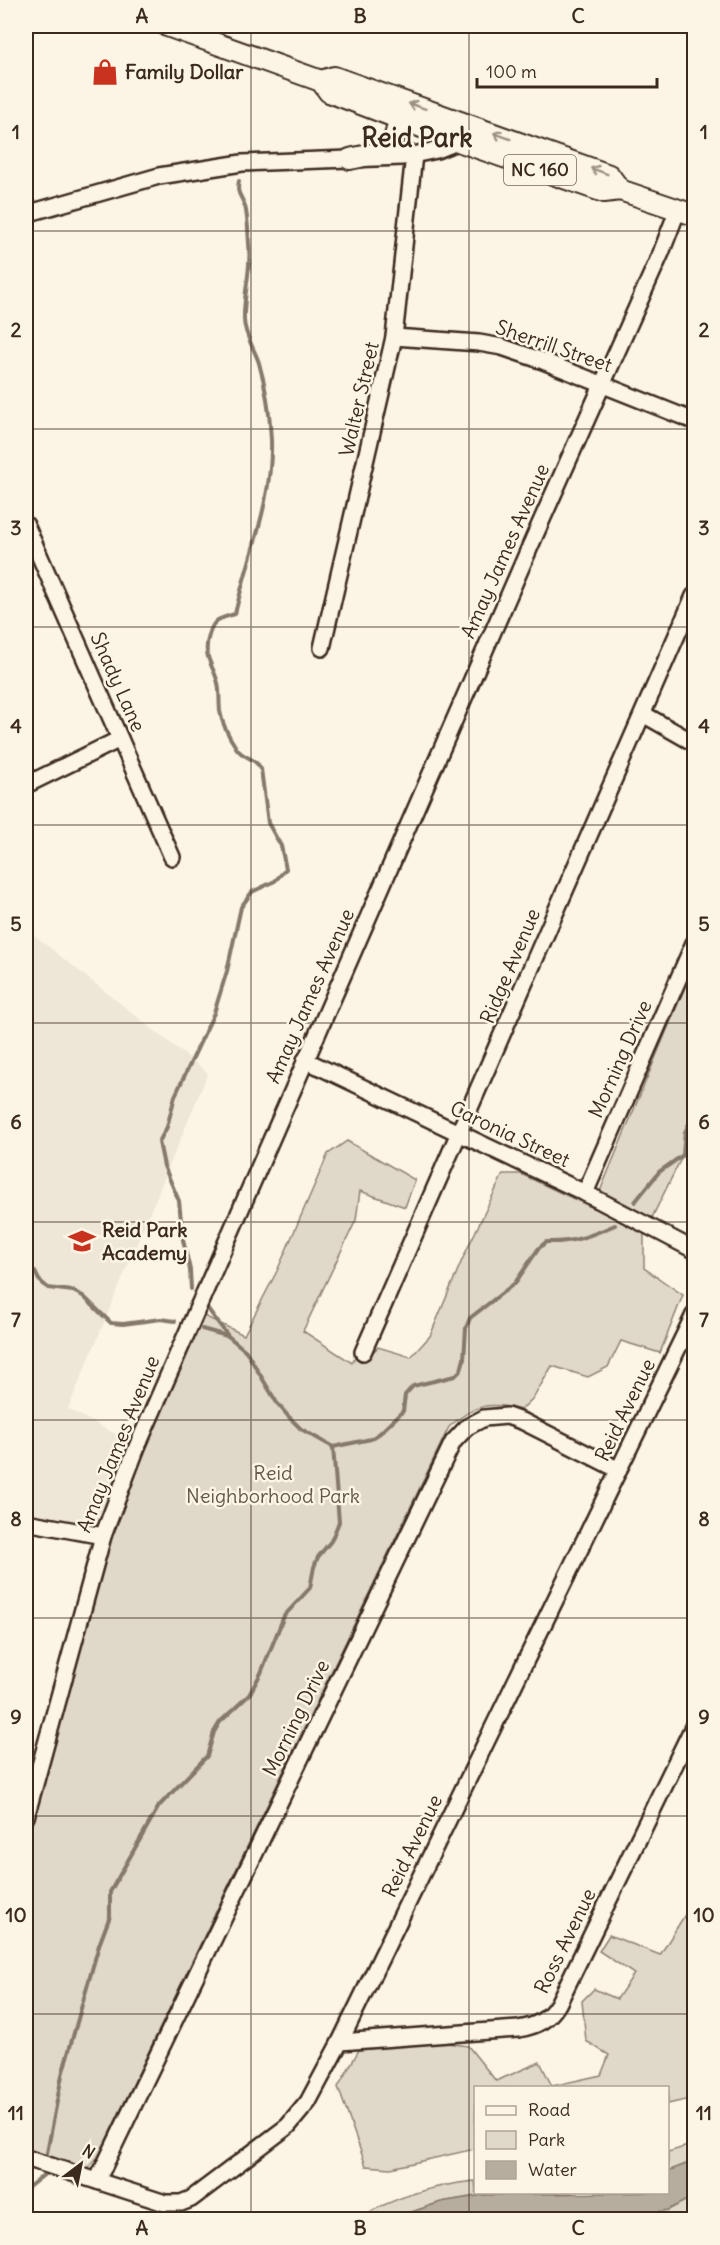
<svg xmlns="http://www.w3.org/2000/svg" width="720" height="2245" viewBox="0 0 720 2245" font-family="Delius,sans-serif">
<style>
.built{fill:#eee6d6}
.green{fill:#e0d8c8;stroke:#8e8173;stroke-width:1.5}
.water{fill:#b7ad9e;stroke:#85796b;stroke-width:1.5}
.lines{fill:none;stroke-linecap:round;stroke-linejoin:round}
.stream{stroke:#85796b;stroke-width:4}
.minor-casing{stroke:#3b2a1e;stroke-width:20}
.major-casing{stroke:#3b2a1e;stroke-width:24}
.minor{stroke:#fcf5e5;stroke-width:15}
.major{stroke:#fcf5e5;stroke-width:20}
.oneway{stroke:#9c9082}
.grid{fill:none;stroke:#3b2a1e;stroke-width:1.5;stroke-opacity:0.55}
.labels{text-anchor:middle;stroke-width:5;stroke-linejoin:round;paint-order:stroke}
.shield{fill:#fcf5e5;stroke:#75675a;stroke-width:1.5}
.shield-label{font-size:18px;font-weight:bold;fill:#3b2a1e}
.poi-label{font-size:20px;font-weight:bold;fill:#3b2a1e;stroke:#fcf5e5;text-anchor:start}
.street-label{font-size:20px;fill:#3b2a1e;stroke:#fcf5e5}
.park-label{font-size:20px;fill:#645648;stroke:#fcf5e5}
.district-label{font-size:26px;font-weight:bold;fill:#3b2a1e;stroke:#fcf5e5}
.neatline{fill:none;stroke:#3b2a1e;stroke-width:2}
.grid-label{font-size:20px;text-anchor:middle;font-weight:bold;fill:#3b2a1e}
</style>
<rect width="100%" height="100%" fill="#fcf5e5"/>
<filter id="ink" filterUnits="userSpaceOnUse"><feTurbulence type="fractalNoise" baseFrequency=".0167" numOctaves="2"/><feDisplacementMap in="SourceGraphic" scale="12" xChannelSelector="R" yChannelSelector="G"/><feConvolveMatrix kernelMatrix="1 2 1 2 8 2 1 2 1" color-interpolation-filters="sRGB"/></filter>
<g filter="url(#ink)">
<!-- built -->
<polygon class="built" points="26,929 208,1073 68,1409 129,1441 90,1544 26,1531"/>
<!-- green -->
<g class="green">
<path d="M694 965V1132L644 1234V1268L683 1295 660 1353 621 1341 608 1367 588 1377 552 1366 534 1397 521 1410C489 1401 473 1405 449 1427L98 2157 89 2167H82L26 2149V1838L103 1551 142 1448 202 1315 244 1335 277 1271 328 1154 347 1141 415 1180 405 1207 360 1191 356 1220 303 1331 352 1363 358 1350 370 1355 378 1347 411 1357 430 1336 462 1260 503 1174H521L593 1208Z"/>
<polygon points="694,1900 694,1949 690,1957 694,1960 694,2098 668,2104 668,2088 476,2088 475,2149 391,2168 366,2166 338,2087 359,2050 433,2041 468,2046 496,2081 540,2062 552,2086 601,2075 609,2055 586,2041 582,2001 594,1989 617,1999 634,1974 599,1951 609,1935 660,1955"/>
<polygon points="694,2144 694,2161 668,2171 668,2152"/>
<path d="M475 2181 476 2192 573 2193 549 2196 483 2195 441 2202 391 2219 355 2220C392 2198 433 2185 475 2181Z"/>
<polygon points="694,2196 694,2219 570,2220 636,2216 668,2210"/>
</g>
<!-- water -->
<polygon class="water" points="694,2161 694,2196 668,2210 636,2216 570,2220 493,2216 468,2220 391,2219 441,2202 483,2195 668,2192 668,2171"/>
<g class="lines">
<!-- stream -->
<g class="stream">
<polyline points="635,1202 659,1172 683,1155 685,1132 694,1113"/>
<polyline points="26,1268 35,1272 39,1280 48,1288 73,1291 83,1296 111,1323 123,1324 161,1319 175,1321"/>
<path d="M191 1289 190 1270 183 1240 179 1201 164 1166 159 1142 167 1127 175 1096 214 1013 227 971 241 907 252 892 275 881 286 869 281 846 268 823 261 769C256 758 243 758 237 749 229 737 222 725 220 711 219 702 220 692 218 683 213 664 202 657 209 635 214 618 219 619 235 614 248 557 273 500 271 440 270 415 266 387 259 363 255 350 244 334 244 320 243 294 252 269 249 243 248 231 248 218 245 206 241 195 236 194 239 181"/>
<path d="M208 1309 228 1336 246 1351 277 1403 288 1416 301 1429 333 1447 371 1439 380 1433 403 1411 405 1395 413 1386 455 1376 461 1370 464 1359 466 1328 470 1318 515 1283 539 1248 546 1242C574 1243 590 1236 615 1225"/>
<polyline points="202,1329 227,1336"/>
<polyline points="47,2153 62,2075 99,1945 110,1916 110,1892 159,1806 207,1756 214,1732 220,1722 249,1695 261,1673 284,1616 310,1588 314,1567 318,1557 331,1541 339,1522 333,1447"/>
<polyline points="26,2189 45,2174"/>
</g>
<defs>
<g id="minor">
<polyline points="26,214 159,176 242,163 403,157 437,150 462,140"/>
<polyline points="394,337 479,343 502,347 543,361 694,421"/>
<polyline points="26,525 172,857"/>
<polyline points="322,648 394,337 414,155"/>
<polyline points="643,714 694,743"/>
<polyline points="26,785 120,739"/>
<polyline points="305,1060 585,1193 694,1250"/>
<polyline points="585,1193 694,943"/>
<polyline points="363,1352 694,596"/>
<polyline points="26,1522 103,1536"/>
<polyline points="26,1817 103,1536 137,1447 536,533 661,253 678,209"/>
<path d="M340 2042 518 2029C537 2026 548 2020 558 2004L694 1725"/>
<polyline points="26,2158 165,2203 181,2203 191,2199 288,2126 308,2102 340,2042 694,1315"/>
<polyline points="97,2181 453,1442 467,1427 484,1418 507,1416 524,1422 619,1470"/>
</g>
<g id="major">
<polyline points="167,26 321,81 329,92 461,142 604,192 620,190 694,215"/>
<polyline points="321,81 334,77 345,81 609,175 620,190"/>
<path d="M350 159C378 153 397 152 398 119"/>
</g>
</defs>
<!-- minor casing -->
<use href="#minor" class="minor-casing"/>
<!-- major casing -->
<use href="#major" class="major-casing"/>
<!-- minor -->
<use href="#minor" class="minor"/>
<!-- major -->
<use href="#major" class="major"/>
</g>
<!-- one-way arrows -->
<defs><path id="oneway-shaft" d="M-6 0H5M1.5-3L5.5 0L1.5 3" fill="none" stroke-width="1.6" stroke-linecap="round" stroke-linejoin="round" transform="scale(1.5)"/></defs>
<g class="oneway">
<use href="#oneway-shaft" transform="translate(417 106) rotate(-161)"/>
<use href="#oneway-shaft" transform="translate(502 136) rotate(-160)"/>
<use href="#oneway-shaft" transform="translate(599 171) rotate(-159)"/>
</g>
</g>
<!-- grid -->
<path class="grid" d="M251 26V2220M469 26V2220M26 231H694M26 429H694M26 627H694M26 825H694M26 1023H694M26 1222H694M26 1420H694M26 1618H694M26 1816H694M26 2014H694"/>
<!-- icons -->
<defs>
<symbol id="shop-bare" viewBox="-9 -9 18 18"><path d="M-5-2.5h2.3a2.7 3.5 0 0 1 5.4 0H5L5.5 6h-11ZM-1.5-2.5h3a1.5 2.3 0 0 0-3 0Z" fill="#c8321e" stroke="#fcf5e5" stroke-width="2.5" paint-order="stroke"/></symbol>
<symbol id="school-bare" viewBox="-9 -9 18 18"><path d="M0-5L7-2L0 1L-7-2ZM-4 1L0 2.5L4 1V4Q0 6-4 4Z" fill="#c8321e" stroke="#fcf5e5" stroke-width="2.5" paint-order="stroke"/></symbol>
</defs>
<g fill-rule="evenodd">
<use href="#shop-bare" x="86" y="53" width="38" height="38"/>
<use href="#school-bare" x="63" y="1222" width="38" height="38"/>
</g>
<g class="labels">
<!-- shield labels -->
<rect class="shield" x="504" y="155" width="72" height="30" rx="4.5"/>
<g class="shield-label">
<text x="540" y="176">NC 160</text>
</g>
<!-- poi labels -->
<g class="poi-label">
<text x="125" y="79">Family Dollar</text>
<text x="102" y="1237">Reid Park<tspan x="102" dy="23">Academy</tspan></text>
</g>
<!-- street labels -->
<g class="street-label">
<text transform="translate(554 346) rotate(19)" y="7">Sherrill Street</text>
<text transform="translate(359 399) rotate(-77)" y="7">Walter Street</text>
<text transform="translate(505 551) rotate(-66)" y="7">Amay James Avenue</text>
<text transform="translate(118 682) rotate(66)" y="7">Shady Lane</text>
<text transform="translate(510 966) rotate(-67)" y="7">Ridge Avenue</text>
<text transform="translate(310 996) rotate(-66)" y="7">Amay James Avenue</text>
<text transform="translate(620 1059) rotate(-66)" y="7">Morning Drive</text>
<text transform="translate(510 1134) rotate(25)" y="7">Caronia Street</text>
<text transform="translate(625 1410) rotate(-64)" y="7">Reid Avenue</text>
<text transform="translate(118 1444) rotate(-68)" y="7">Amay James Avenue</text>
<text transform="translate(296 1718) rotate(-64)" y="7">Morning Drive</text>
<text transform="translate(412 1846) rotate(-64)" y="7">Reid Avenue</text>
<text transform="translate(565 1941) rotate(-64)" y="7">Ross Avenue</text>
</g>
<!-- park labels -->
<g class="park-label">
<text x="273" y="1480">Reid<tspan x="273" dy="23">Neighborhood Park</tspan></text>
</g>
<!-- district labels -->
<g class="district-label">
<text x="417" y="147">Reid Park</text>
</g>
</g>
<!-- margin -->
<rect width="720" height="2245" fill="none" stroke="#fcf5e5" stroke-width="66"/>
<!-- legend -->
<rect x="474" y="2086" width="195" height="108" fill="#fcf5e5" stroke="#afa495" stroke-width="1.5"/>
<rect x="486" y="2106" width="30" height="9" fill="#fcf5e5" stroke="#afa495" stroke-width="1.5"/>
<text x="528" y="2116" font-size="18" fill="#3b2a1e">Road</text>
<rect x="486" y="2131" width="30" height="18" fill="#e0d8c8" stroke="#afa495" stroke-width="1.5"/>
<text x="528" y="2146" font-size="18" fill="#3b2a1e">Park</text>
<rect x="486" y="2161" width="30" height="18" fill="#b7ad9e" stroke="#afa495" stroke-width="1.5"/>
<text x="528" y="2176" font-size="18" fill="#3b2a1e">Water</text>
<!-- north arrow -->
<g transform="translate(81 2164) rotate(32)" stroke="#fcf5e5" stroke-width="4.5" paint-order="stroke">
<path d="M0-4.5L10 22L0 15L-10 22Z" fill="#3b2a1e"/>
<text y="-9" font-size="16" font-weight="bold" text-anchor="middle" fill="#3b2a1e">N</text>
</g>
<!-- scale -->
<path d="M477 78v9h180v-9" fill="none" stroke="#3b2a1e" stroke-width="3"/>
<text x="486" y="78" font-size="18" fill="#3b2a1e" stroke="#fcf5e5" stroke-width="4.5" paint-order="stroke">100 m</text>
<rect x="33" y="33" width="654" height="2179" class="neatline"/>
<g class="grid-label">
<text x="142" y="23">A</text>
<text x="360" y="23">B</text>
<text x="578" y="23">C</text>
<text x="16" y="139">1</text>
<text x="704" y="139">1</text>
<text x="16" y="337">2</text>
<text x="704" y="337">2</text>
<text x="16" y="535">3</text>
<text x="704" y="535">3</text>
<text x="16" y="733">4</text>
<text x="704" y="733">4</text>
<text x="16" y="931">5</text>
<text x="704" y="931">5</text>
<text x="16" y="1129">6</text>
<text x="704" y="1129">6</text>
<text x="16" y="1327">7</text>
<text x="704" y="1327">7</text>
<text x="16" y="1526">8</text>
<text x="704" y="1526">8</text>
<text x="16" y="1724">9</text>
<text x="704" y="1724">9</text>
<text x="16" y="1922">10</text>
<text x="704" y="1922">10</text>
<text x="16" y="2120">11</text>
<text x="704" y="2120">11</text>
<text x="142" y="2235">A</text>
<text x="360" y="2235">B</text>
<text x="578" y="2235">C</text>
</g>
</svg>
